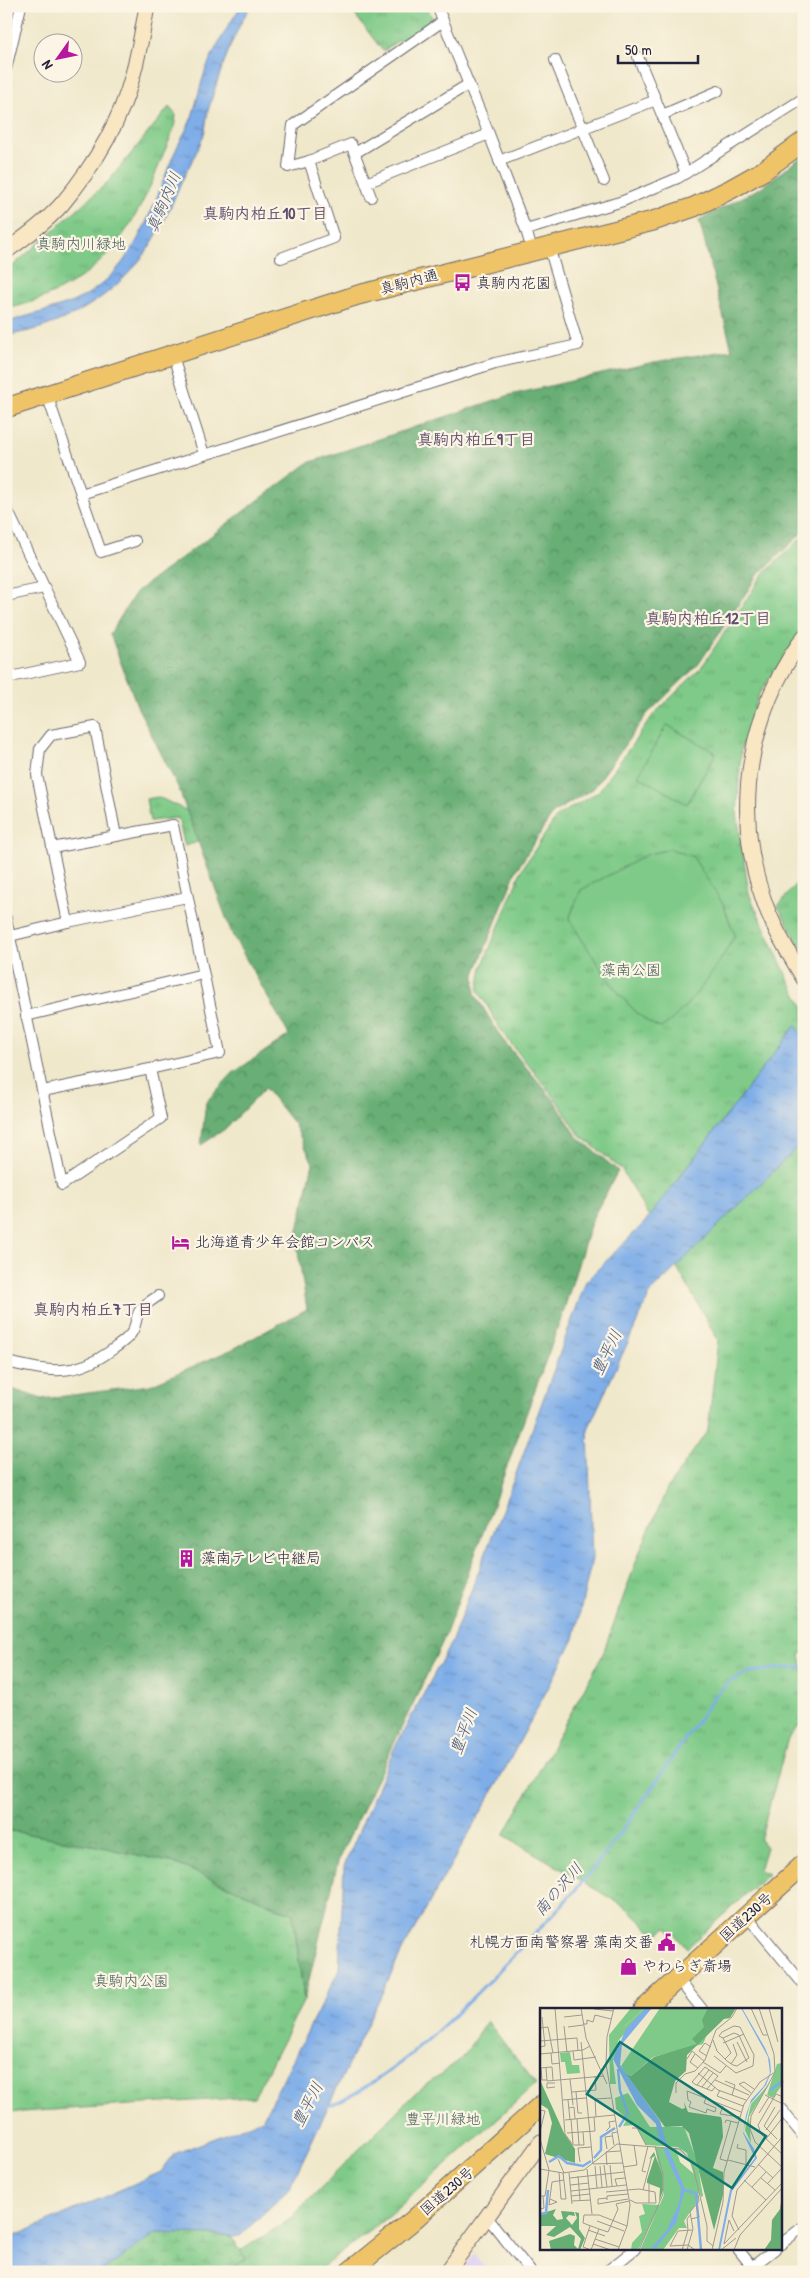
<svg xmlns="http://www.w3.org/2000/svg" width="810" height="2278" viewBox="0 0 810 2278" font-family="'Patrick Hand','Klee One',sans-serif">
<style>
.built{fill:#e0d4f4}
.grass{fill:url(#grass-tufts);stroke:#507662}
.forest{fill:url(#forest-crowns);stroke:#446858}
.wetland{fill:url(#wetland-marsh);stroke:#507662}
.pitch{fill:#7fca88;stroke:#507662}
.water{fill:url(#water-ripples);stroke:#506892}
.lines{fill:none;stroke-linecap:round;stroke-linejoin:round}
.stream{stroke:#7eade8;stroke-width:3}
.street-casing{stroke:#6a676d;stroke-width:12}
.secondary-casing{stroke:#6a676d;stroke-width:17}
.highway-casing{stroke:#6a676d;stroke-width:21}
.street{stroke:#fff;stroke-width:10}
.secondary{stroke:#f9e7c3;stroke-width:15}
.highway{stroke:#efc469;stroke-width:19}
.labels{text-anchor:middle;stroke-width:4.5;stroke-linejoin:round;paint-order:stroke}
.park-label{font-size:15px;fill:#435d56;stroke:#fcf5e5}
.street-label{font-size:15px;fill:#22223b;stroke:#fcf5e5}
.poi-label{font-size:15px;fill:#22223b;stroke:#fcf5e5;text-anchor:start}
.water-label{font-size:16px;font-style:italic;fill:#425378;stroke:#fcf5e5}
.neighbourhood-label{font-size:16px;font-weight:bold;fill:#614e6e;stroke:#fcf5e5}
.inset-river{fill:none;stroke:#7eade8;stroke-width:2.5}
.inset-road{fill:none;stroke:#9e9991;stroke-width:1}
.view{fill:#0f766e;fill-opacity:0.15;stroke:#0f766e;stroke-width:2.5}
.inset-edge{fill:none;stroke:#22223b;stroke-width:2.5}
</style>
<defs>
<pattern id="grass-tufts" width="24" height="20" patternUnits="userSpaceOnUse" patternTransform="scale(1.25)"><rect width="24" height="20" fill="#7fca88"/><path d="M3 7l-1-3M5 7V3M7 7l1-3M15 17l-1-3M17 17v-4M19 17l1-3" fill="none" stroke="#6dad76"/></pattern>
<pattern id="forest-crowns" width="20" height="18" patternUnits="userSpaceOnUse" patternTransform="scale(1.25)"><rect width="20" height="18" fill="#67ae74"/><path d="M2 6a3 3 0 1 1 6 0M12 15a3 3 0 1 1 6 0" fill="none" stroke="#548d60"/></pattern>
<pattern id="wetland-marsh" width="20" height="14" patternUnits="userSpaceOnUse" patternTransform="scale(1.25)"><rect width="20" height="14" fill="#7fca88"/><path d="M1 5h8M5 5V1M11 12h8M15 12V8" fill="none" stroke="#6dad76"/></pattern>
<pattern id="water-ripples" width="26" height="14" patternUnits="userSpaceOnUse" patternTransform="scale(1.25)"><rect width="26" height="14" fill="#7eade8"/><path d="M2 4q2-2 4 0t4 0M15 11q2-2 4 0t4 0" fill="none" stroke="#678cbd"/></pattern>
</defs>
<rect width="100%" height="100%" fill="#fcf5e5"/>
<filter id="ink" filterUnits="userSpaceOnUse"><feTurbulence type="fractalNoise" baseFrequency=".02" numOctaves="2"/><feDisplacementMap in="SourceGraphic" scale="10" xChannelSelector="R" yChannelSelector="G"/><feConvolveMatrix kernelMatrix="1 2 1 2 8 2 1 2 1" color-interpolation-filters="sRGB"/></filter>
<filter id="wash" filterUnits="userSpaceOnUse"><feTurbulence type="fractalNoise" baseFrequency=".0096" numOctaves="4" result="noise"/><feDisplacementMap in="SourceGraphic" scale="20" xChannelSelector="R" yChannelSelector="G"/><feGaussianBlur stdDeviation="1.12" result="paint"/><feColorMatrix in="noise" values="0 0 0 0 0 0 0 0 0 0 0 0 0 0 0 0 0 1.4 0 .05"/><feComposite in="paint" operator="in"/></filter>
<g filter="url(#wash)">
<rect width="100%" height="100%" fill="#f0e8cb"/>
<!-- built -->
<polygon class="built" points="475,2253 488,2272 462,2272"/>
<!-- grass -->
<g class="grass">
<polygon points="361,6 426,6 434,21 403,43 399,40 383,51 352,11"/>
<path d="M169 107 176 115C175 132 165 148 159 165 129 242 90 290 6 309V272L108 182Z"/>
<polygon points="804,535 804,628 759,694 741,750 737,813 749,894 789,981 804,1007 804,1653 800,1654 804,1675 804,1720 788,1738 760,1840 766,1847 759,1870 768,1874 687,1948 667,1927 656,1936 627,1908 504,1835 602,1656 640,1551 667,1489 708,1430 718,1340 622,1170 579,1134 555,1098 504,1035 478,990 482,967 522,869 557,816 598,792 654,714 701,668 762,576"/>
<polygon points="158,797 196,815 204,840 185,846 178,818 150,821 146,799"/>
<polygon points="804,875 804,953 778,906"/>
<polygon points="6,1830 97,1846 174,1863 293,1914 304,2000 254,2097 6,2113"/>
<polygon points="487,2021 536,2084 390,2215 316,2272 207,2272 289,2220 415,2093 461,2059"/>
</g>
<!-- forest -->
<polygon class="forest" points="804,155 804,531 758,575 698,665 646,715 594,788 553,813 516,871 475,974 475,994 502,1039 553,1099 577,1136 618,1171 592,1219 562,1316 444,1639 339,1858 304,2000 293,1914 174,1863 97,1846 6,1830 6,1387 42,1399 150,1385 233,1349 307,1309 296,1239 313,1163 294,1124 265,1088 225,1129 201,1145 206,1102 233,1073 289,1035 232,934 178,787 138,708 110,634 136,592 308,463 510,395 654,362 732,350 699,220 760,188"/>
<!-- wetland -->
<polygon class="wetland" points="200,2228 232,2237 246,2259 225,2272 96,2272 150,2229"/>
<!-- pitch -->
<g class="pitch">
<polygon points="667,725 716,753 687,804 638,776"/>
<path d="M671 849 693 857 723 904 735 935C719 965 689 1009 661 1028 628 1019 588 948 569 919L581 890 648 854Z"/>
</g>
<!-- water -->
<g class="water">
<path d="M241 6H251C234 30 216 83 208 111 206 120 206 129 203 137 197 153 187 169 180 185 171 206 162 227 150 246 119 294 63 329 6 335V323C35 312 66 309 91 292 139 260 153 204 174 154 179 142 187 130 192 117 197 101 200 85 206 69 215 47 228 26 241 6Z"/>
<polygon points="796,1025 804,1039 804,1141 651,1292 588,1429 592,1559 574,1639 497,1784 403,1949 289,2189 240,2236 157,2233 100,2272 6,2272 6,2240 161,2172 174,2154 262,2120 339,1970 344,1866 394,1749 451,1643 517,1471 586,1281 645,1222"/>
</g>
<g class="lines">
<!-- stream -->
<path class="stream" d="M326 2107C385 2083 434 2036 479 1991 516 1953 554 1916 588 1875 633 1819 672 1757 713 1698L729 1682 749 1672 804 1666"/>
</g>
</g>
<g filter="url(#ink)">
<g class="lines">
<defs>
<g id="street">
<polyline points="437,6 489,134 526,230 532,250"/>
<polyline points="638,57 686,173"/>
<polyline points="555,60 604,181"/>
<polyline points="6,69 21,6"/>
<polyline points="662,115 718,91"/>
<polyline points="355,153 469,84"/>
<polyline points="309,161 351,144 371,197"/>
<polyline points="499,161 656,100"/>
<polyline points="366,183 489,134"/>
<polyline points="526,230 623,201 678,178 804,98"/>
<polyline points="281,258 334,238 309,161 288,167 293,125 443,21"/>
<polyline points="173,356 204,454"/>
<polyline points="47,395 101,552 135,541"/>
<polyline points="81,494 495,363 578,345 549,247"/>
<polyline points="6,507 80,662 6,678"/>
<polyline points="6,596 44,588"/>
<polyline points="52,848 116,836"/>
<polyline points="6,918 62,1185 161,1118 150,1069 220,1053 173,825 116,836 95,727 51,735 40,749 37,775 68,922 10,936"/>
<polyline points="68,922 187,897"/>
<polyline points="26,1016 203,974"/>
<polyline points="43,1091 150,1069"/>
<path d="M6 1362C47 1371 73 1378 109 1352 116 1347 124 1342 130 1335 136 1328 135 1322 138 1314 141 1306 151 1301 158 1296"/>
<polyline points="747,1916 804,1985"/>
<polyline points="677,1978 702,2009"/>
<polyline points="781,2109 804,2137"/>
<polyline points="487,2217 531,2272"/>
<polyline points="781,2244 804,2226"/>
<polyline points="738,2249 756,2272"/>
<polyline points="752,2267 775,2249"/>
<polyline points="606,2272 635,2249"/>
</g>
<g id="secondary">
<path d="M6 251C26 237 46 222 62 204 93 167 121 121 133 74 139 52 143 29 147 6"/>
<path d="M804 637C749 712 732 809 763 898 772 926 789 953 804 979"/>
<polyline points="447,2272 541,2142"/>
</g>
<g id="highway">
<polyline points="6,408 358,295 653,221 694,207 731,189 763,171 804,141"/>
<polyline points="644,2009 804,1864"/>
<polyline points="349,2272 411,2222 541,2105"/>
</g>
</defs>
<!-- street casing -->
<use href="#street" class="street-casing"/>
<!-- secondary casing -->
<use href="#secondary" class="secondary-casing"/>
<!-- highway casing -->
<use href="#highway" class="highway-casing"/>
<!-- street -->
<use href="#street" class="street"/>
<!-- secondary -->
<use href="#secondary" class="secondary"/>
<!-- highway -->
<use href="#highway" class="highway"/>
</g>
</g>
<!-- icons -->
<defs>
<symbol id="bus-bare" viewBox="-9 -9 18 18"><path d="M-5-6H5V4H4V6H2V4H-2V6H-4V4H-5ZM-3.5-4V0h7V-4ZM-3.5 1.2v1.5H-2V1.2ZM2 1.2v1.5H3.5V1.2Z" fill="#b5179e" stroke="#fcf5e5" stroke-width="2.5" paint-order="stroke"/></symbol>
<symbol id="hotel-bare" viewBox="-9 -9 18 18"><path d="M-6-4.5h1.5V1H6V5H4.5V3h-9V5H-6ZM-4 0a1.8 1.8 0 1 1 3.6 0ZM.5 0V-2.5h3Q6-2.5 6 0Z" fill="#b5179e" stroke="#fcf5e5" stroke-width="2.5" paint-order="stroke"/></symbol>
<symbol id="building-bare" viewBox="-9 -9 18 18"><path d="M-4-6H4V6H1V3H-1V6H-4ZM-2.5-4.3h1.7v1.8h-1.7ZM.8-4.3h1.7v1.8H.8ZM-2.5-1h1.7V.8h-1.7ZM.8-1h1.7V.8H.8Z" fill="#b5179e" stroke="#fcf5e5" stroke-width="2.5" paint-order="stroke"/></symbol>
<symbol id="civic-bare" viewBox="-9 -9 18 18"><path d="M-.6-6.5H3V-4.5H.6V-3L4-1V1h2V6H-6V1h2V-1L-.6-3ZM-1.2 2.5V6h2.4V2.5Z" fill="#b5179e" stroke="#fcf5e5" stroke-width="2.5" paint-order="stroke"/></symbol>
<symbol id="shop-bare" viewBox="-9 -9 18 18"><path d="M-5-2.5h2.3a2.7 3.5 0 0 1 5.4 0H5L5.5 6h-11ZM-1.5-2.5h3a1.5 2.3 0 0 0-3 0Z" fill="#b5179e" stroke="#fcf5e5" stroke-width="2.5" paint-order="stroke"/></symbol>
</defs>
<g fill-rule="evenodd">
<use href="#bus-bare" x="450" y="270" width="25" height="25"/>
<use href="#hotel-bare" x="168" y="1230" width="25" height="25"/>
<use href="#building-bare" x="174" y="1546" width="25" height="25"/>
<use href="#civic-bare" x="654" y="1930" width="25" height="25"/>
<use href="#shop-bare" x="616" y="1954" width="25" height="25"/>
</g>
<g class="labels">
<!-- park labels -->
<g class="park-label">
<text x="81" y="249">真駒内川緑地</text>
<text x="631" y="975">藻南公園</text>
<text x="131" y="1986">真駒内公園</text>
<text x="443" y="2124">豊平川緑地</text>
</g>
<!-- street labels -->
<g class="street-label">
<text transform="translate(409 282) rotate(-15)" y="5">真駒内通</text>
<text transform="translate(746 1917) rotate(-42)" y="5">国道230号</text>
<text transform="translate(447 2191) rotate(-41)" y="5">国道230号</text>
</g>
<!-- poi labels -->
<g class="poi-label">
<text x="476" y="288">真駒内花園</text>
<text x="195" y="1247">北海道青少年会館コンパス</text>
<text x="201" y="1563">藻南テレビ中継局</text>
<text x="653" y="1947" text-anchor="end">札幌方面南警察署 藻南交番</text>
<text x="642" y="1971">やわらぎ斎場</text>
</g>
<!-- water labels -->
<g class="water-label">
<text transform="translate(163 202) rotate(-67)" y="6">真駒内川</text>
<text transform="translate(606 1352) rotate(-64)" y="6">豊平川</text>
<text transform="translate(463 1731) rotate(-69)" y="6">豊平川</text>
<text transform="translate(558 1889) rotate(-49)" y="6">南の沢川</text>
<text transform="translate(307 2104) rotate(-62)" y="6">豊平川</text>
</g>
<!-- neighbourhood labels -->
<g class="neighbourhood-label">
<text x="265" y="219">真駒内柏丘10丁目</text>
<text x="476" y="445">真駒内柏丘9丁目</text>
<text x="708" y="624">真駒内柏丘12丁目</text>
<text x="93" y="1315">真駒内柏丘7丁目</text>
</g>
</g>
<!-- overview -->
<g transform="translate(540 2008)">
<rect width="242" height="242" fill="#f0e8cb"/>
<path d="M91 0H104L85 18 72 45 76 76H70L69 27ZM120 0H178L163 36 113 49 91 68 85 65 81 58ZM30 44 32 57H39L40 65 27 66 25 54H21L20 45ZM242 55V77L233 90 227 87 237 56ZM230 75 209 109 211 135 205 122 211 96ZM88 85 110 119H144L157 153 163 188 161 189 147 145 138 139 106 137 95 117 83 118 87 111 76 101 75 90ZM115 139 136 141 140 154 154 166 159 184 157 194 144 213 147 220H139L123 242H100L124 187ZM102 196 120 197 98 242H91L92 235 102 224 99 208 105 206Z" fill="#7fca88"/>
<path d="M168 0H196L190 10 184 11 147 47 146 63 135 73 129 94 142 101 145 100 144 94 148 104 181 109 182 113 183 129 173 160 183 164V187L174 222 149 125 142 118 125 119 85 65 91 68 114 49 157 36 152 31 164 19 162 12ZM0 72 24 125 35 141V155L5 146 12 115 8 101 0 96ZM114 144 122 166 123 182 119 194 120 180 107 175V172L115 148 109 151ZM242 187V242H224L231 232 232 212 240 201ZM16 201 13 207 17 212 23 211 21 203 34 204 35 208 29 207 26 210 32 217 37 210 35 204 39 205V221L45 230 40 242H11L9 233 30 226 35 228 34 237 38 241 41 231 30 219 14 229 6 227 16 218H0V206Z" fill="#67ae74"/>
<path d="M104 0H107L78 33 77 46 71 51 72 41 81 22Z" fill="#7fca88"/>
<path d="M106 0H112L82 36 80 57 120 113 127 137 120 136 116 116 97 97 73 51 86 21ZM201 0H202L225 40 230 52 231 64 226 77 210 96 203 124 214 141 217 150 192 183 180 242H178L190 182 215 150 203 125 206 107 211 92 224 78 230 65 228 49ZM123 140H128L145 181 136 215 114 242H110L127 222 139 195 141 181Z" fill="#7eade8"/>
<path class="inset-river" d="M78 61 80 83 88 105 79 119M230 82 243 73M54 150 61 142V129L75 120M9 154 19 148 27 155 43 158 51 153M143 182 156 185 161 242M0 206 6 205 8 182"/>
<path class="inset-road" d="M15 0 25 126 33 137H44L43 124M41 0 46 30 67 76M74 0 67 29 66 56 90 197 87 218 78 242M211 0 223 27H227M229 0 238 34M54 1 73 3M24 9 42 7M43 16H47V12L53 14 55 7 71 11M24 18 27 44M28 19 43 17M0 20 8 19 13 45M173 32 177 43 187 53 193 57 197 58 209 50 199 27 194 25 183 30 191 45 185 51M0 33 37 30 38 43M41 34 53 156 83 155M197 34 207 54M183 35 204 26M0 39 5 38 2 9M33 43 34 52 56 49M11 45 12 56 20 55M0 46 43 42 50 38M155 46 150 54 158 60M167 48 159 43 165 35 171 39M174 48 196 65 213 58 214 47 200 19 194 18 182 24 179 28 183 30M147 51 152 43 164 53M163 54 180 65 186 58M191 56 197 47 193 36M0 60 12 59 13 72M1 60 2 72H7M6 60 7 73 64 68M158 65 178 82 206 92M234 66 211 108 210 121 215 134 243 160M30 71 33 97M175 72 209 87M185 73 195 77 192 87M15 75H7V80L15 79M157 77 169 62M162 79 173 65M167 81 178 68 165 59 152 74 156 77H157L172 83 175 79M180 82 177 88 203 98M32 84 56 82 55 68M36 84 38 105H42M136 85V75L145 66 155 63 165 52 176 22 192 9 197 0M211 85 199 76 204 74 214 81M225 87 243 96M243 89 236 86 218 117 221 126 243 147M166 90 164 95 176 100 175 104 167 101 166 105 149 99 151 94 148 92 147 83 201 104M23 92 46 90M28 92 30 112M183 98 180 106 200 109M235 99 224 118 237 131M29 100 34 99 35 111M0 102 5 103 0 124M219 105 229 89M56 109 55 91 71 90M31 111 33 136M37 111 39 137M25 112 74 107M185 115 186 112 198 115M92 120H97L106 137M226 122 240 102M66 123 70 119 69 114 75 113M27 125 55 123 54 109M0 131 9 162 5 188H0M226 131 243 109M198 136 197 140 206 142V156M74 137 72 125 77 124M67 141 65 129 72 128M18 151 24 165M188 152 215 159M187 153 180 151 191 113M40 154 38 140 51 139M218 156 233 170M64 157 67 179M67 157 66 144 80 143M70 157 72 178M55 158 57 180M60 158 62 179M83 159 97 157 94 137M0 161 23 165 44 162 77 136 140 141 152 154 167 218V233L173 238M47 161 52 206M19 164 21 191H26L23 165M106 164 102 163 108 138M29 165 32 196M38 168 40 192M30 170 84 164M221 170 235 182M204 172 226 192M227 176 242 160M30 177 49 175M77 178 75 171 85 170M212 179 226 164M88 182 99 181 115 184 116 195H96L90 192M103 182 112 148M31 183 86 177M66 184 87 182M31 188 50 186M67 190 58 191V196L88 191M10 191 17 194 9 197 12 174 24 172M67 192V188L88 186M32 193 51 192M109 195V176M0 201 4 200 3 188M151 211 159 209 156 197M57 213 84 223M50 218 43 239 51 242M59 221 68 224 78 201 76 196 89 193M48 222 65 228M152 222 138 223 130 238 148 237 155 242M199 222 192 208 197 182 243 128M194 223 189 212 184 236 243 174M55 231 79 239M53 236 71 242M51 242 59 221 43 215 44 207H59L87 218M99 242 123 186V166L115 138M142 242 148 222 147 211 151 206M147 242 153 221 150 204 159 193 158 187M172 242 183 194 184 164 204 96 220 74 235 64 234 46 219 0M181 242 196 230M194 242 200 227 243 179"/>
<path class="view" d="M80 34 226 128 192 180 47 86Z"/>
<rect width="242" height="242" class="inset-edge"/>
</g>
<!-- margin -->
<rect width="810" height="2278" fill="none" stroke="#fcf5e5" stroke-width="25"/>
<!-- north arrow -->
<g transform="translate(58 58) rotate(237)"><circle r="24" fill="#fcf5e5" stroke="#a5a1a1"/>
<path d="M0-4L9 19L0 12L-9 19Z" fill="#b5179e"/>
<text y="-8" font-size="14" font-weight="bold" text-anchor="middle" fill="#22223b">N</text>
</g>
<!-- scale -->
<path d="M618 55v8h80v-8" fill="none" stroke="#22223b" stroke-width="2.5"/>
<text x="625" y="55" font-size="15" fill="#22223b" stroke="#fcf5e5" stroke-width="4" paint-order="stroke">50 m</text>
</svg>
